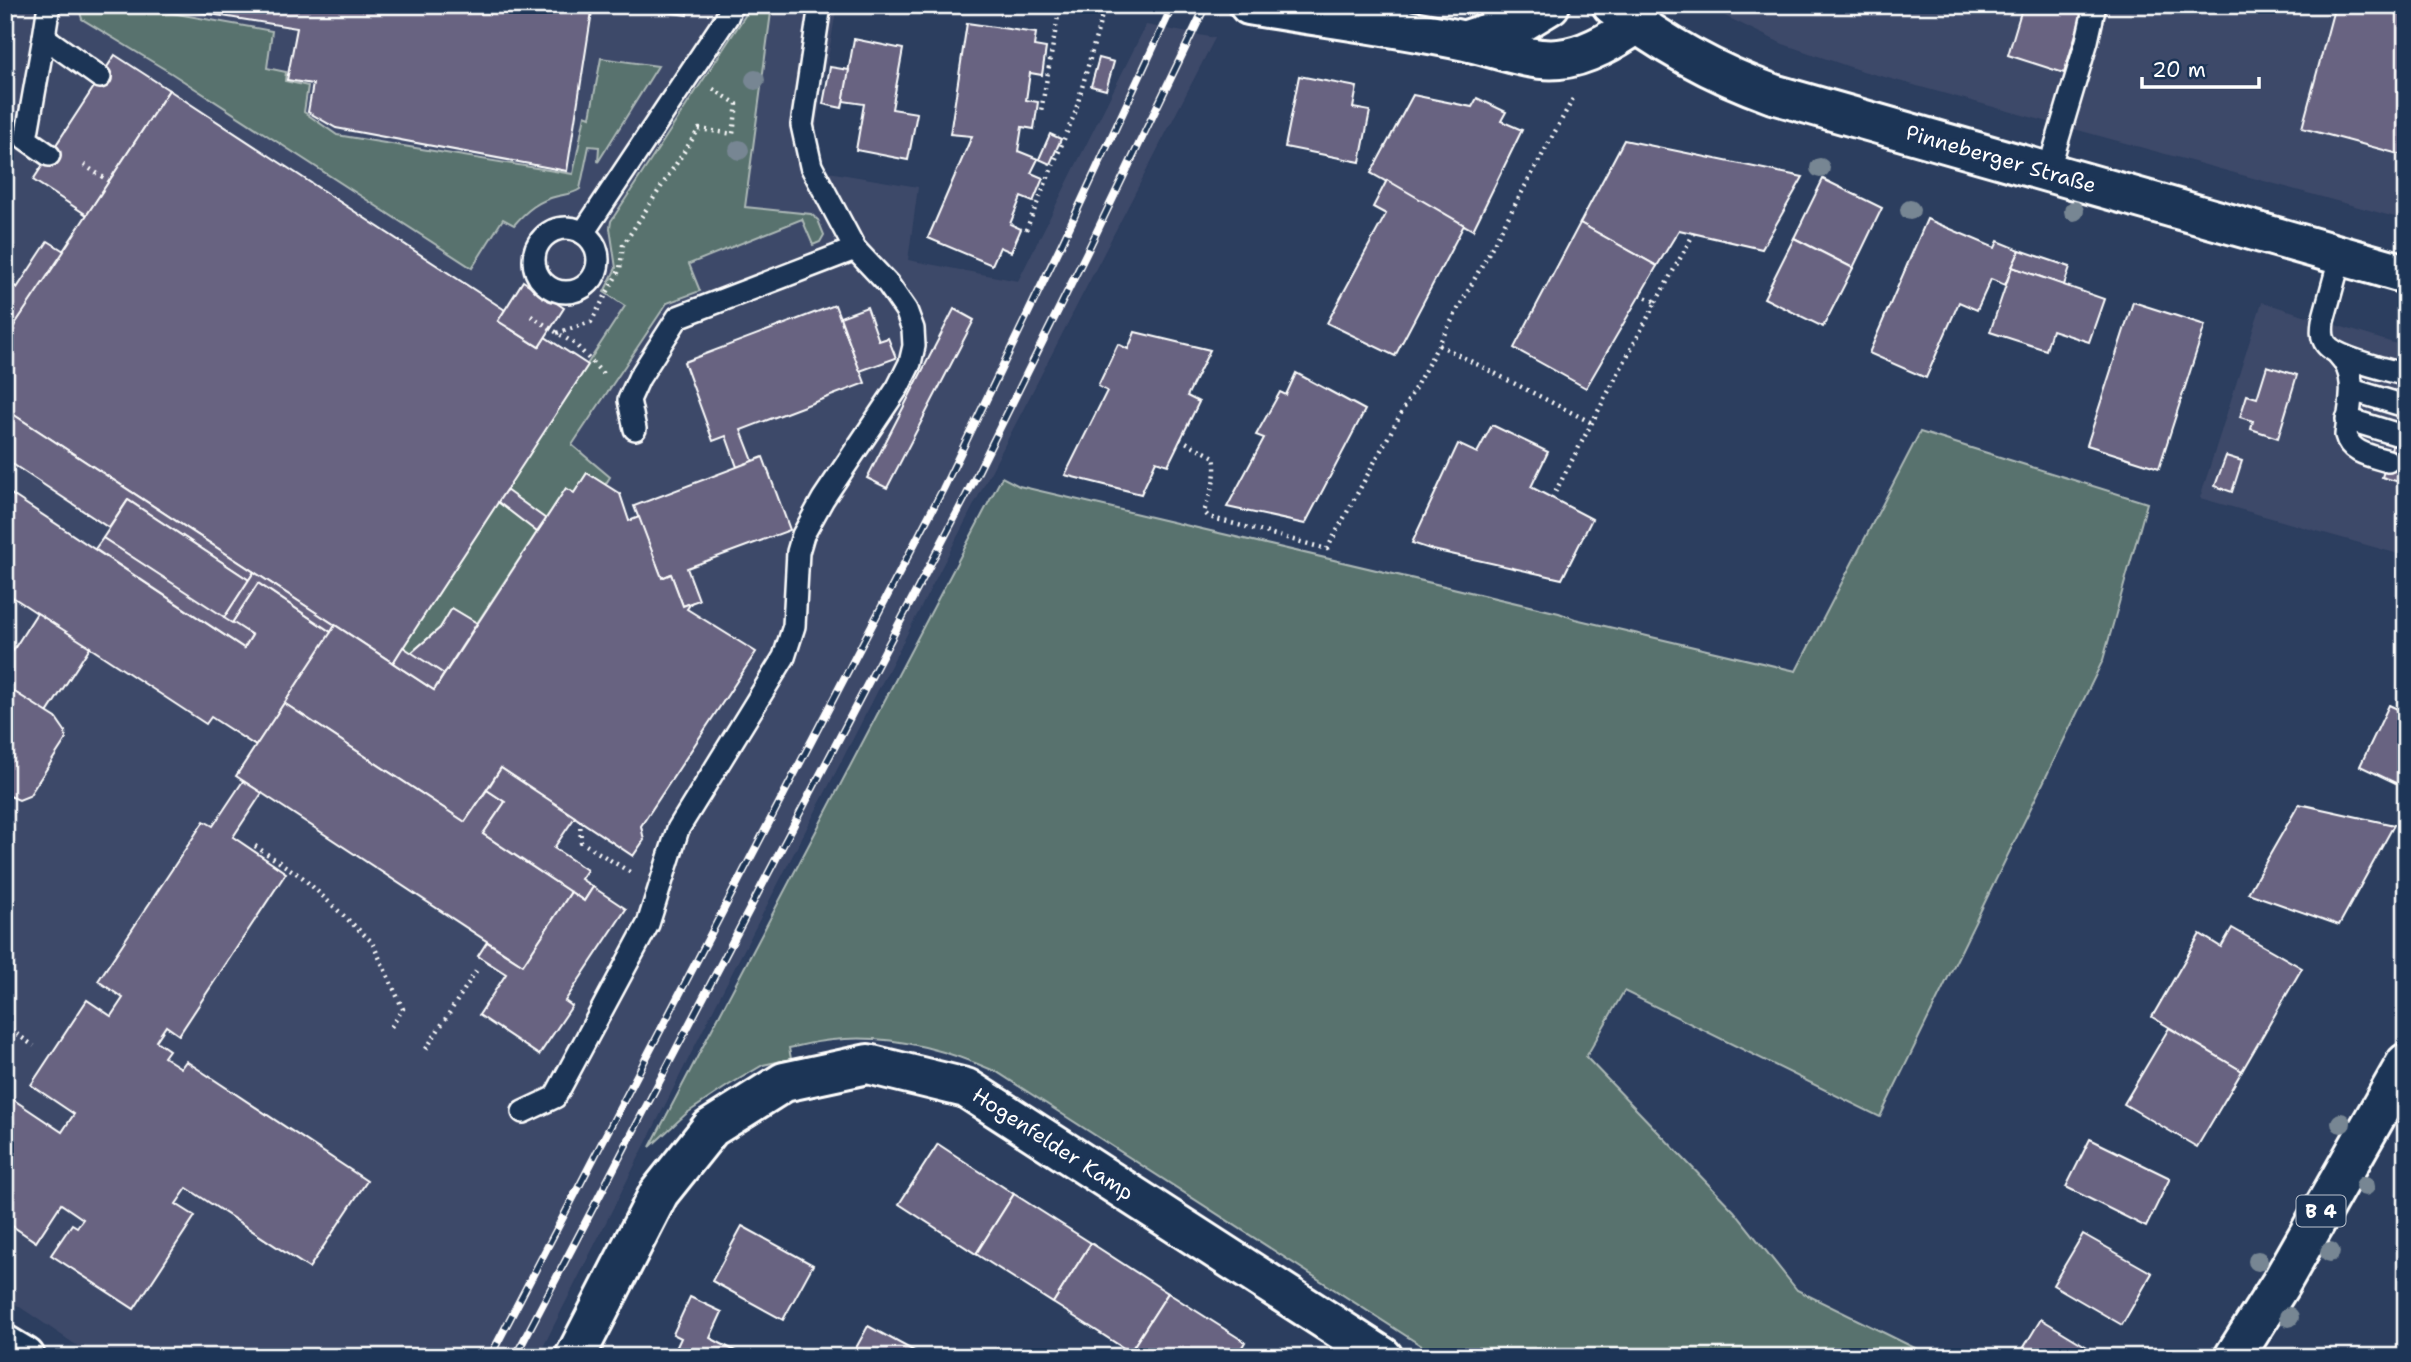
<svg xmlns="http://www.w3.org/2000/svg" width="2411" height="1362" viewBox="0 0 2411 1362" font-family="'Shantell Sans',sans-serif">
<style>
.built{fill:#3e4969}
.green{fill:#58726e;stroke:#acb8b6;stroke-width:2}
.building{fill:#686481;stroke:#fff;stroke-width:2}
.lines{fill:none;stroke-linecap:round;stroke-linejoin:round}
.lane-casing{stroke:#fff;stroke-width:26}
.street-casing{stroke:#fff;stroke-width:44}
.secondary-casing{stroke:#fff;stroke-width:44}
.primary-casing{stroke:#fff;stroke-width:44}
.path{stroke:#fff;stroke-width:4.5;stroke-dasharray:2 5;stroke-linecap:butt}
.lane{stroke:#1d3557;stroke-width:21}
.street{stroke:#1d3557;stroke-width:38}
.secondary{stroke:#1d3557;stroke-width:38}
.primary{stroke:#1d3557;stroke-width:38}
.rail-casing{stroke:#fff;stroke-width:8}
.rail{stroke:#1d3557;stroke-width:5;stroke-dasharray:16;stroke-linecap:butt}
.tree{fill:#778693}
.labels{text-anchor:middle;stroke-width:7;stroke-linejoin:round;paint-order:stroke}
.shield{fill:#1d3557;stroke:#bbc2cd;stroke-width:2}
.shield-label{font-size:19px;font-weight:bold;fill:#fff}
.street-label{font-size:21px;fill:#fff;stroke:#1d3557}
</style>
<rect width="100%" height="100%" fill="#2c3e5f"/>
<filter id="ink" filterUnits="userSpaceOnUse"><feTurbulence type="fractalNoise" baseFrequency=".0143" numOctaves="2"/><feDisplacementMap in="SourceGraphic" scale="14" xChannelSelector="R" yChannelSelector="G"/><feConvolveMatrix kernelMatrix="1 2 1 2 8 2 1 2 1" color-interpolation-filters="sRGB"/></filter>
<g filter="url(#ink)">
<!-- built -->
<g class="built">
<polygon points="5,5 837,5 815,135 822,171 918,187 908,260 1018,281 1146,25 1215,38 719,998 538,1357 94,1357 5,1297"/>
<polygon points="1709,5 2406,5 2406,220 1859,70 1783,44 1723,15"/>
<polygon points="2262,302 2406,347 2406,556 2200,498"/>
</g>
<!-- green -->
<g class="green">
<path d="M78 5H127L272 31 267 68 286 72 285 81 308 86 304 112 337 135 573 174 585 115 590 117 601 58 658 66 598 162 599 147 589 146 580 189C573 194 566 194 558 196 539 200 526 211 514 225L503 219 472 268 171 73 82 19Z"/>
<polygon points="752,5 772,5 745,207 811,214 818,220 824,235 820,242 813,245 802,219 689,264 700,291 667,303 572,445 610,477 605,485 587,473 574,493 566,488 477,623 452,608 440,628 411,653 403,647 625,306 604,292 616,268 610,228 611,221"/>
<path d="M1920 432 2147 503 2103 660 1880 1117 1624 991 1586 1057 1734 1211 1797 1290 1933 1357H1439L997 1072C945 1049 889 1033 832 1040 818 1041 803 1045 789 1048L791 1059 763 1065 729 1085 687 1113 650 1147 1002 477 1019 486 1559 613 1575 619 1796 671Z"/>
</g>
<!-- building -->
<g class="building">
<polygon points="154,5 593,5 567,171 336,128 308,112 313,84 287,80 297,28"/>
<polygon points="621,5 688,5 687,15"/>
<polygon points="2023,5 2059,5 2059,7 2082,14 2064,73 2008,55"/>
<polygon points="2335,5 2406,5 2406,156 2302,128"/>
<polygon points="967,23 1036,33 1034,46 1046,48 1042,75 1030,73 1026,100 1038,102 1034,129 1022,127 1018,151 1038,159 1031,173 1043,178 1033,202 1021,197 1010,224 1021,229 1011,252 1000,247 992,265 928,238 972,136 950,134"/>
<polygon points="854,39 903,49 892,109 917,113 908,160 856,150 864,104 843,101"/>
<polygon points="115,55 169,90 87,215 33,180"/>
<polygon points="1099,58 1114,62 1106,90 1091,86"/>
<polygon points="830,67 849,70 842,108 823,104"/>
<polygon points="1299,76 1357,87 1353,108 1370,111 1360,162 1285,147"/>
<polygon points="169,90 505,310 498,321 539,347 545,337 588,365 393,663 5,409 5,339"/>
<polygon points="1413,95 1472,107 1477,98 1506,112 1501,121 1522,130 1473,230 1371,173"/>
<polygon points="1050,134 1061,139 1050,164 1039,159"/>
<polygon points="1624,140 1803,177 1762,249 1679,230 1657,266 1580,223"/>
<polygon points="1823,179 1882,208 1853,268 1794,238"/>
<polygon points="1387,180 1464,225 1395,356 1327,323 1386,214 1373,207"/>
<polygon points="1927,219 1995,248 1998,241 2020,250 2005,285 1991,279 1977,310 1959,302 1926,378 1869,353"/>
<polygon points="1580,223 1657,266 1586,388 1514,348"/>
<polygon points="1794,238 1853,268 1823,327 1764,298"/>
<polygon points="48,241 64,251 5,339 5,294 12,284 17,288"/>
<polygon points="2020,250 2070,267 2064,285 2012,267"/>
<polygon points="2012,267 2104,299 2089,342 2052,330 2046,350 1990,332"/>
<polygon points="523,281 564,308 539,347 498,321"/>
<polygon points="2133,302 2205,325 2159,468 2087,445"/>
<polygon points="835,305 865,383 741,430 753,461 737,467 726,436 713,441 684,362"/>
<polygon points="867,307 879,341 888,338 896,358 860,371 840,317"/>
<polygon points="954,309 974,320 887,488 867,478"/>
<polygon points="1135,332 1210,350 1187,396 1199,402 1168,465 1156,461 1141,494 1065,475 1107,391 1098,386 1118,344 1128,349"/>
<polygon points="2267,366 2297,375 2278,438 2251,429 2253,421 2240,417 2247,395 2257,398"/>
<polygon points="1296,373 1365,410 1305,524 1227,507 1264,438 1256,435 1280,392 1286,395"/>
<polygon points="2406,403 2406,484 2382,477"/>
<polygon points="5,409 254,572 249,580 128,500 109,528 5,459"/>
<polygon points="1492,425 1548,452 1531,487 1592,519 1562,579 1433,550 1412,543 1458,444 1477,453"/>
<polygon points="2226,456 2242,461 2232,492 2215,486"/>
<polygon points="763,457 790,530 687,568 699,600 683,606 671,574 662,578 634,506"/>
<polygon points="587,473 620,494 629,521 639,517 662,578 671,574 683,606 691,603 687,609 756,652 641,826 644,840 633,856 501,768 465,822 284,703 335,625 434,690 566,488 574,493"/>
<polygon points="5,490 244,648 252,635 232,623 258,583 331,632 256,746 211,717 206,724 5,592"/>
<polygon points="506,490 546,519 537,532 498,502"/>
<polygon points="128,500 249,580 224,618 103,538"/>
<polygon points="103,538 252,635 244,648 95,549"/>
<polygon points="254,572 335,625 331,632 258,583 232,623 224,618"/>
<polygon points="452,608 477,623 444,674 411,653 440,628"/>
<polygon points="37,613 90,647 47,713 5,686 5,663"/>
<polygon points="403,647 444,674 434,690 393,663"/>
<polygon points="5,686 56,718 65,731 66,739 29,796 19,800 5,794"/>
<polygon points="284,703 465,822 487,790 505,802 483,834 571,892 523,965 236,776"/>
<polygon points="2389,705 2406,713 2406,788 2360,766"/>
<polygon points="501,768 575,817 554,848 587,870 581,879 593,887 584,901 483,834 505,802 487,790"/>
<polygon points="243,781 262,793 233,837 286,873 179,1035 166,1026 156,1041 169,1050 164,1057 181,1068 186,1061 367,1181 309,1268 187,1188 176,1204 195,1216 134,1309 51,1255 72,1224 77,1227 83,1219 61,1204 36,1242 5,1221 5,1094 62,1132 74,1114 31,1085 87,1000 111,1016 123,998 98,981 204,821 213,826"/>
<polygon points="2299,804 2394,825 2339,925 2248,893"/>
<polygon points="593,887 626,909 565,1001 572,1006 539,1055 479,1015 506,974 478,956 487,942 523,965 571,892 584,901"/>
<polygon points="2232,928 2302,968 2242,1071 2152,1017 2200,934 2221,947"/>
<polygon points="2169,1028 2242,1071 2197,1147 2124,1104"/>
<polygon points="2090,1139 2170,1178 2146,1227 2066,1187"/>
<polygon points="938,1144 1014,1194 976,1254 899,1204"/>
<polygon points="1014,1194 1091,1243 1053,1303 976,1254"/>
<polygon points="742,1226 813,1265 783,1320 712,1281"/>
<polygon points="2083,1234 2152,1273 2122,1325 2053,1285"/>
<polygon points="1091,1243 1168,1293 1130,1352 1053,1303"/>
<polygon points="1168,1293 1245,1342 1236,1357 1136,1357 1130,1352"/>
<polygon points="690,1297 722,1312 710,1338 747,1357 672,1357 681,1338 673,1334"/>
<polygon points="2041,1319 2102,1356 2018,1357"/>
<polygon points="868,1326 920,1354 918,1357 851,1357"/>
</g>
<g class="lines">
<defs>
<g id="lane">
<polyline points="44,37 49,5"/>
<polyline points="49,155 26,139 44,37 100,77"/>
<polyline points="2048,172 2087,41 2095,5"/>
<circle cx="566" cy="260" r="32"/>
<polyline points="583,233 727,17 732,5"/>
<path d="M2341 255 2323 321C2322 329 2321 337 2326 344 2337 359 2386 369 2406 375"/>
<path d="M2338 354C2360 376 2349 407 2346 435 2350 453 2372 456 2388 461"/>
<polyline points="2352,390 2405,406"/>
<polyline points="2347,419 2396,434"/>
<polyline points="635,429 629,400 639,378 678,317 855,249"/>
<polyline points="523,1112 555,1097 648,924 678,829 784,657 794,626 798,552 803,535 823,499 898,387 910,363 914,346 913,329 906,310 888,284 855,249 811,166 802,125 820,5"/>
</g>
<g id="street">
<polyline points="5,1345 25,1357"/>
<polyline points="575,1357 659,1193 711,1128 784,1082 868,1064 966,1088 1383,1357"/>
</g>
<g id="secondary">
<path d="M1249 5C1321 17 1394 26 1465 41 1495 47 1529 62 1559 59 1586 57 1615 39 1637 24"/>
<path d="M1612 5C1661 44 1714 73 1773 94L2406 274"/>
<polyline points="1466,40 1522,22 1550,5"/>
</g>
<polyline id="primary" points="2234,1357 2281,1283 2406,1063"/>
</defs>
<!-- lane casing -->
<use href="#lane" class="lane-casing"/>
<!-- street casing -->
<use href="#street" class="street-casing"/>
<!-- secondary casing -->
<use href="#secondary" class="secondary-casing"/>
<!-- primary casing -->
<use href="#primary" class="primary-casing"/>
<!-- path -->
<g class="path">
<polyline points="84,165 109,181"/>
<polyline points="1026,230 1075,113 1102,15 1087,9 1059,11 1041,111"/>
<polyline points="1656,302 1694,233"/>
<polyline points="531,316 575,344 606,377"/>
<polyline points="557,333 591,322 620,269 623,245 699,129 733,134 737,104 713,89"/>
<polyline points="1439,345 1592,423"/>
<path d="M1180 439 1214 457C1218 477 1210 493 1204 512L1209 517 1327 549 1575 95"/>
<polyline points="1552,498 1656,302 1640,295"/>
<polyline points="580,820 581,842 633,874"/>
<polyline points="255,846 302,877 372,942 403,1009 391,1027"/>
<polyline points="5,1026 34,1046"/>
<polyline points="426,1049 478,968"/>
</g>
<!-- lane -->
<use href="#lane" class="lane"/>
<!-- street -->
<use href="#street" class="street"/>
<!-- secondary -->
<use href="#secondary" class="secondary"/>
<!-- primary -->
<use href="#primary" class="primary"/>
<defs>
<g id="rail">
<polyline points="490,1357 943,489 1062,243 1173,5"/>
<polyline points="515,1357 966,496 1088,250 1206,5"/>
</g>
</defs>
<!-- rail casing -->
<use href="#rail" class="rail-casing"/>
<!-- rail -->
<use href="#rail" class="rail"/>
</g>
<!-- trees -->
<g class="tree">
<circle cx="755" cy="80" r="10"/>
<circle cx="739" cy="150" r="10"/>
<circle cx="1820" cy="168" r="10"/>
<circle cx="1910" cy="210" r="10"/>
<circle cx="2074" cy="211" r="10"/>
<circle cx="2341" cy="1123" r="10"/>
<circle cx="2365" cy="1186" r="10"/>
<circle cx="2330" cy="1252" r="10"/>
<circle cx="2258" cy="1261" r="10"/>
<circle cx="2289" cy="1317" r="10"/>
</g>
</g>
<g class="labels">
<!-- shield labels -->
<rect class="shield" x="2296.5" y="1195.5" width="49" height="31" rx="5"/>
<g class="shield-label">
<text x="2321" y="1218">B 4</text>
</g>
<!-- street labels -->
<g class="street-label">
<text transform="translate(2001 159) rotate(16)" y="7">Pinneberger Straße</text>
<text transform="translate(1053 1144) rotate(33)" y="7">Hogenfelder Kamp</text>
</g>
</g>
<!-- margin -->
<rect width="2411" height="1362" fill="none" stroke="#1d3557" stroke-width="28"/>
<rect x="14" y="14" width="2383" height="1334" fill="none" stroke="#fff" stroke-width="2.5" filter="url(#ink)"/>
<!-- scale -->
<path d="M2142 77v10h117v-10" fill="none" stroke="#ffffff" stroke-width="3.5"/>
<text x="2152" y="77" font-size="21" fill="#ffffff" stroke="#1d3557" stroke-width="5" paint-order="stroke">20 m</text>
</svg>
